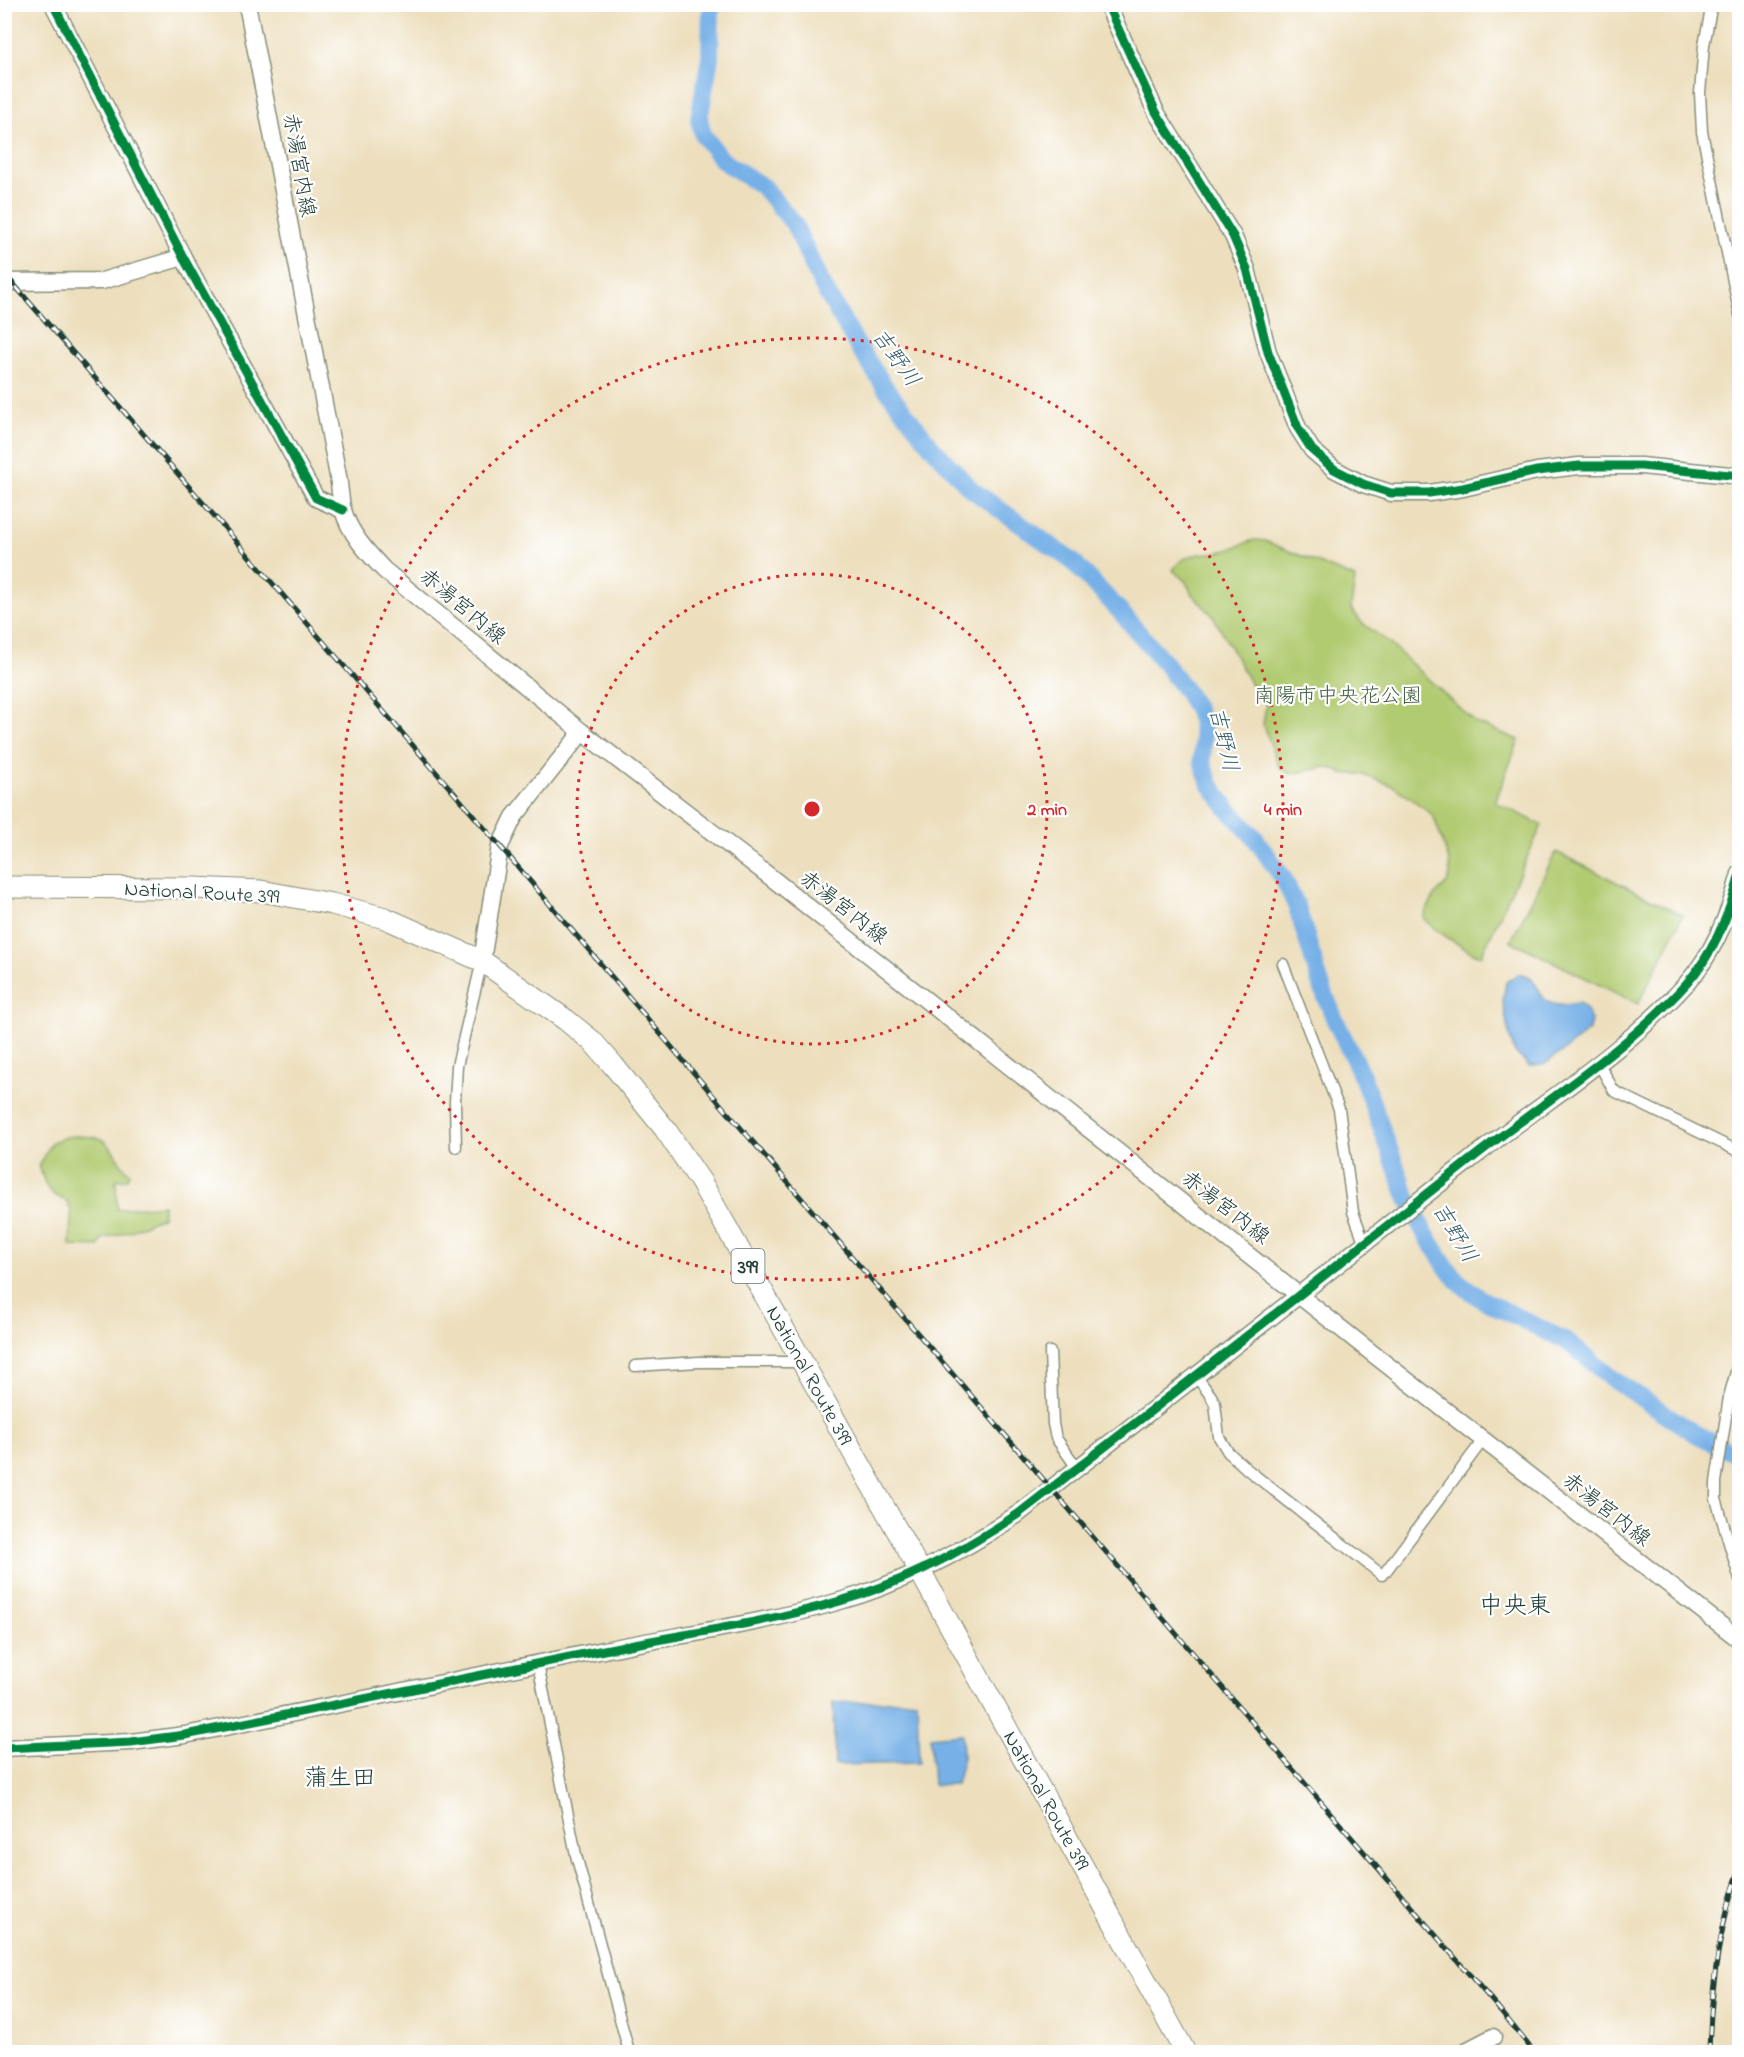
<svg xmlns="http://www.w3.org/2000/svg" width="1744" height="2057" viewBox="0 0 1744 2057" font-family="'Indie Flower','Klee One',sans-serif">
<style>
.green{fill:#b1cb71;stroke:#688452;stroke-width:1.5}
.water{fill:#76b0e7;stroke:#4a768e;stroke-width:1.5}
.lines{fill:none;stroke-linecap:round;stroke-linejoin:round}
.river{stroke:#76b0e7;stroke-width:18}
.street-casing{stroke:#868e79;stroke-width:13}
.secondary-casing{stroke:#868e79;stroke-width:19}
.highway-casing{stroke:#868e79;stroke-width:23}
.street{stroke:#fff;stroke-width:10}
.secondary{stroke:#fff;stroke-width:16}
.highway{stroke:#fff;stroke-width:21}
.rail-casing{stroke:#1f3d34;stroke-width:5}
.rail{stroke:#fff;stroke-width:3;stroke-dasharray:9;stroke-linecap:butt}
.cycleway-casing{stroke:#fff;stroke-width:13}
.cycleway{stroke:#00873e;stroke-width:9}
.ring{fill:none;stroke:#d62828;stroke-width:3;stroke-dasharray:3 6}
.labels{text-anchor:middle;stroke-width:4.5;stroke-linejoin:round;paint-order:stroke}
.shield{fill:#fff;stroke:#627771;stroke-width:1.5}
.shield-label{font-size:20px;font-weight:bold;fill:#1f3d34}
.street-label{font-size:21px;fill:#1f3d34;stroke:#fff}
.park-label{font-size:21px;fill:#446043;stroke:#fff}
.water-label{font-size:22px;font-style:italic;fill:#39606a;stroke:#fff}
.quarter-label{font-size:24px;fill:#1f3d34;stroke:#fff}
.centre{fill:#d62828;stroke:#fff;stroke-width:3}
.ring-label{font-size:18px;text-anchor:middle;font-weight:bold;fill:#d62828;stroke:#fff;stroke-width:4.5;stroke-linejoin:round;paint-order:stroke}
</style>
<rect width="100%" height="100%" fill="#fff"/>
<filter id="ink" filterUnits="userSpaceOnUse"><feTurbulence type="fractalNoise" baseFrequency=".0167" numOctaves="2"/><feDisplacementMap in="SourceGraphic" scale="12" xChannelSelector="R" yChannelSelector="G"/><feConvolveMatrix kernelMatrix="1 2 1 2 8 2 1 2 1" color-interpolation-filters="sRGB"/></filter>
<filter id="wash" filterUnits="userSpaceOnUse"><feTurbulence type="fractalNoise" baseFrequency=".008" numOctaves="4" result="noise"/><feDisplacementMap in="SourceGraphic" scale="24" xChannelSelector="R" yChannelSelector="G"/><feGaussianBlur stdDeviation="1.35" result="paint"/><feColorMatrix in="noise" values="0 0 0 0 0 0 0 0 0 0 0 0 0 0 0 0 0 1.4 0 .05"/><feComposite in="paint" operator="in"/></filter>
<g filter="url(#wash)">
<rect width="100%" height="100%" fill="#eddfbe"/>
<!-- green -->
<g class="green">
<path d="M1255 540 1265 541 1355 578 1351 608 1361 622 1388 642 1476 723 1519 740 1495 802 1542 825 1481 956C1469 952 1428 927 1423 917L1435 895 1447 883 1450 875 1449 861 1434 817 1427 810 1393 786 1361 774H1343L1334 769 1326 767 1290 774 1279 767 1263 724 1266 705 1265 696 1258 694 1253 688 1213 616 1192 594 1186 582 1173 570C1184 552 1201 555 1219 552 1231 550 1243 543 1255 540Z"/>
<polygon points="1556,852 1683,915 1638,1004 1511,941"/>
<path d="M76 1136C83 1137 94 1136 101 1139 115 1146 117 1164 130 1173L127 1179 116 1180 117 1209 163 1205V1216L133 1230 102 1239 99 1247 70 1246 71 1211 67 1201C45 1193 46 1186 39 1165L52 1142 66 1137Z"/>
</g>
<!-- water -->
<g class="water">
<path d="M1518 974C1521 975 1525 974 1528 976 1540 981 1537 1004 1559 1005 1565 1006 1572 1003 1579 1003L1586 1009 1591 1020 1589 1030 1566 1049 1543 1065 1529 1066 1514 1051 1508 1029 1503 1002 1506 982Z"/>
<polygon points="917,1700 919,1763 835,1765 833,1703"/>
<polygon points="962,1734 963,1757 956,1784 933,1785 930,1737"/>
</g>
<g class="lines">
<!-- river -->
<polyline class="river" points="711,4 710,57 699,119 703,135 722,160 763,187 794,224 821,283 857,345 887,390 932,447 971,489 1072,561 1118,609 1164,662 1187,693 1196,708 1201,723 1203,739 1202,761 1210,784 1227,808 1254,837 1283,878 1297,907 1321,985 1335,1020 1362,1076 1407,1197 1423,1230 1447,1268 1461,1284 1481,1299 1568,1342 1611,1378 1694,1433 1740,1456"/>
</g>
</g>
<g filter="url(#ink)">
<g class="lines">
<defs>
<g id="street">
<polyline points="1712,4 1704,45 1700,93 1702,132 1740,315"/>
<polyline points="1283,964 1339,1109 1353,1212 1365,1244"/>
<polyline points="1599,1064 1614,1091 1740,1152"/>
<polyline points="456,1147 455,1102 457,1066 482,961"/>
<polyline points="1050,1352 1053,1424 1056,1438 1077,1468"/>
<polyline points="1740,1357 1729,1397 1716,1482 1716,1499 1740,1580"/>
<polyline points="635,1366 699,1362 803,1362"/>
<polyline points="1196,1376 1211,1396 1215,1404 1219,1437 1228,1452 1248,1470 1382,1575"/>
<polyline points="1386,1571 1483,1440"/>
<polyline points="538,1664 576,1855 629,2052"/>
</g>
<g id="secondary">
<polyline points="53,4 183,257 316,498 343,510"/>
<path d="M247 4 338 476C340 487 340 500 343 510 350 534 367 552 384 570L582 732 773 879 1377 1357 1740 1640"/>
<polyline points="1107,4 1156,112 1233,236 1247,269 1268,352 1298,428 1312,450 1334,469 1363,484 1391,493 1429,493 1463,488 1537,471 1579,466 1641,466 1740,476"/>
<polyline points="4,282 102,281 183,257"/>
<polyline points="482,961 500,846 514,817 582,732"/>
<path d="M4 1748 131 1742 185 1735C325 1707 464 1679 604 1650 682 1634 763 1624 840 1601 904 1583 963 1551 1018 1514 1170 1397 1320 1279 1470 1160 1543 1102 1624 1053 1687 983 1713 954 1730 912 1740 874"/>
<polyline points="1464,2052 1493,2037"/>
</g>
<polyline id="highway" points="4,887 194,888 261,891 332,904 385,918 482,961 566,1020 592,1041 613,1065 665,1129 701,1182 920,1571 1185,2052"/>
</defs>
<!-- street casing -->
<use href="#street" class="street-casing"/>
<!-- secondary casing -->
<use href="#secondary" class="secondary-casing"/>
<!-- highway casing -->
<use href="#highway" class="highway-casing"/>
<!-- street -->
<use href="#street" class="street"/>
<!-- secondary -->
<use href="#secondary" class="secondary"/>
<!-- highway -->
<use href="#highway" class="highway"/>
<defs>
<g id="rail">
<polyline points="4,273 500,846 722,1106 1500,2010 1534,2052"/>
<path d="M1709 2052C1711 1990 1718 1927 1740 1868"/>
</g>
</defs>
<!-- rail casing -->
<use href="#rail" class="rail-casing"/>
<!-- rail -->
<use href="#rail" class="rail"/>
<defs>
<g id="cycleway">
<polyline points="53,4 183,257 316,498 343,510"/>
<polyline points="1107,4 1156,112 1233,236 1247,269 1268,352 1298,428 1312,450 1334,469 1363,484 1391,493 1429,493 1463,488 1537,471 1579,466 1641,466 1740,476"/>
<path d="M4 1748 131 1742 185 1735C325 1707 464 1679 604 1650 682 1634 763 1624 840 1601 904 1583 963 1551 1018 1514 1170 1397 1320 1279 1470 1160 1543 1102 1624 1053 1687 983 1713 954 1730 912 1740 874"/>
</g>
</defs>
<!-- cycleway casing -->
<use href="#cycleway" class="cycleway-casing"/>
<!-- cycleway -->
<use href="#cycleway" class="cycleway"/>
</g>
</g>
<!-- distance rings -->
<g class="ring">
<circle cx="812" cy="809" r="235"/>
<circle cx="812" cy="809" r="471"/>
</g>
<g class="labels">
<!-- shield labels -->
<rect class="shield" x="731.5" y="1249" width="33" height="34" rx="4.5"/>
<g class="shield-label">
<text x="748" y="1273">399</text>
</g>
<!-- street labels -->
<g class="street-label">
<text transform="translate(300 165) rotate(80)" y="7">赤湯宮内線</text>
<text transform="translate(463 606) rotate(40)" y="7">赤湯宮内線</text>
<text transform="translate(202 892) rotate(3)" y="7">National Route 399</text>
<text transform="translate(844 907) rotate(38)" y="7">赤湯宮内線</text>
<text transform="translate(1226 1207) rotate(38)" y="7">赤湯宮内線</text>
<text transform="translate(810 1375) rotate(61)" y="7">National Route 399</text>
<text transform="translate(1607 1509) rotate(38)" y="7">赤湯宮内線</text>
<text transform="translate(1047 1800) rotate(61)" y="7">National Route 399</text>
</g>
<!-- park labels -->
<g class="park-label">
<text x="1338" y="702">南陽市中央花公園</text>
</g>
<!-- water labels -->
<g class="water-label">
<text transform="translate(897 357) rotate(54)" y="8">吉野川</text>
<text transform="translate(1225 739) rotate(77)" y="8">吉野川</text>
<text transform="translate(1456 1232) rotate(59)" y="8">吉野川</text>
</g>
<!-- quarter labels -->
<g class="quarter-label">
<text x="1515" y="1613">中央東</text>
<text x="340" y="1785">蒲生田</text>
</g>
</g>
<circle cx="812" cy="809" r="9" class="centre"/>
<g class="ring-label">
<text x="1047" y="815">2 min</text>
<text x="1283" y="815">4 min</text>
</g>
<!-- margin -->
<rect width="1744" height="2057" fill="none" stroke="#fff" stroke-width="24"/>
</svg>
